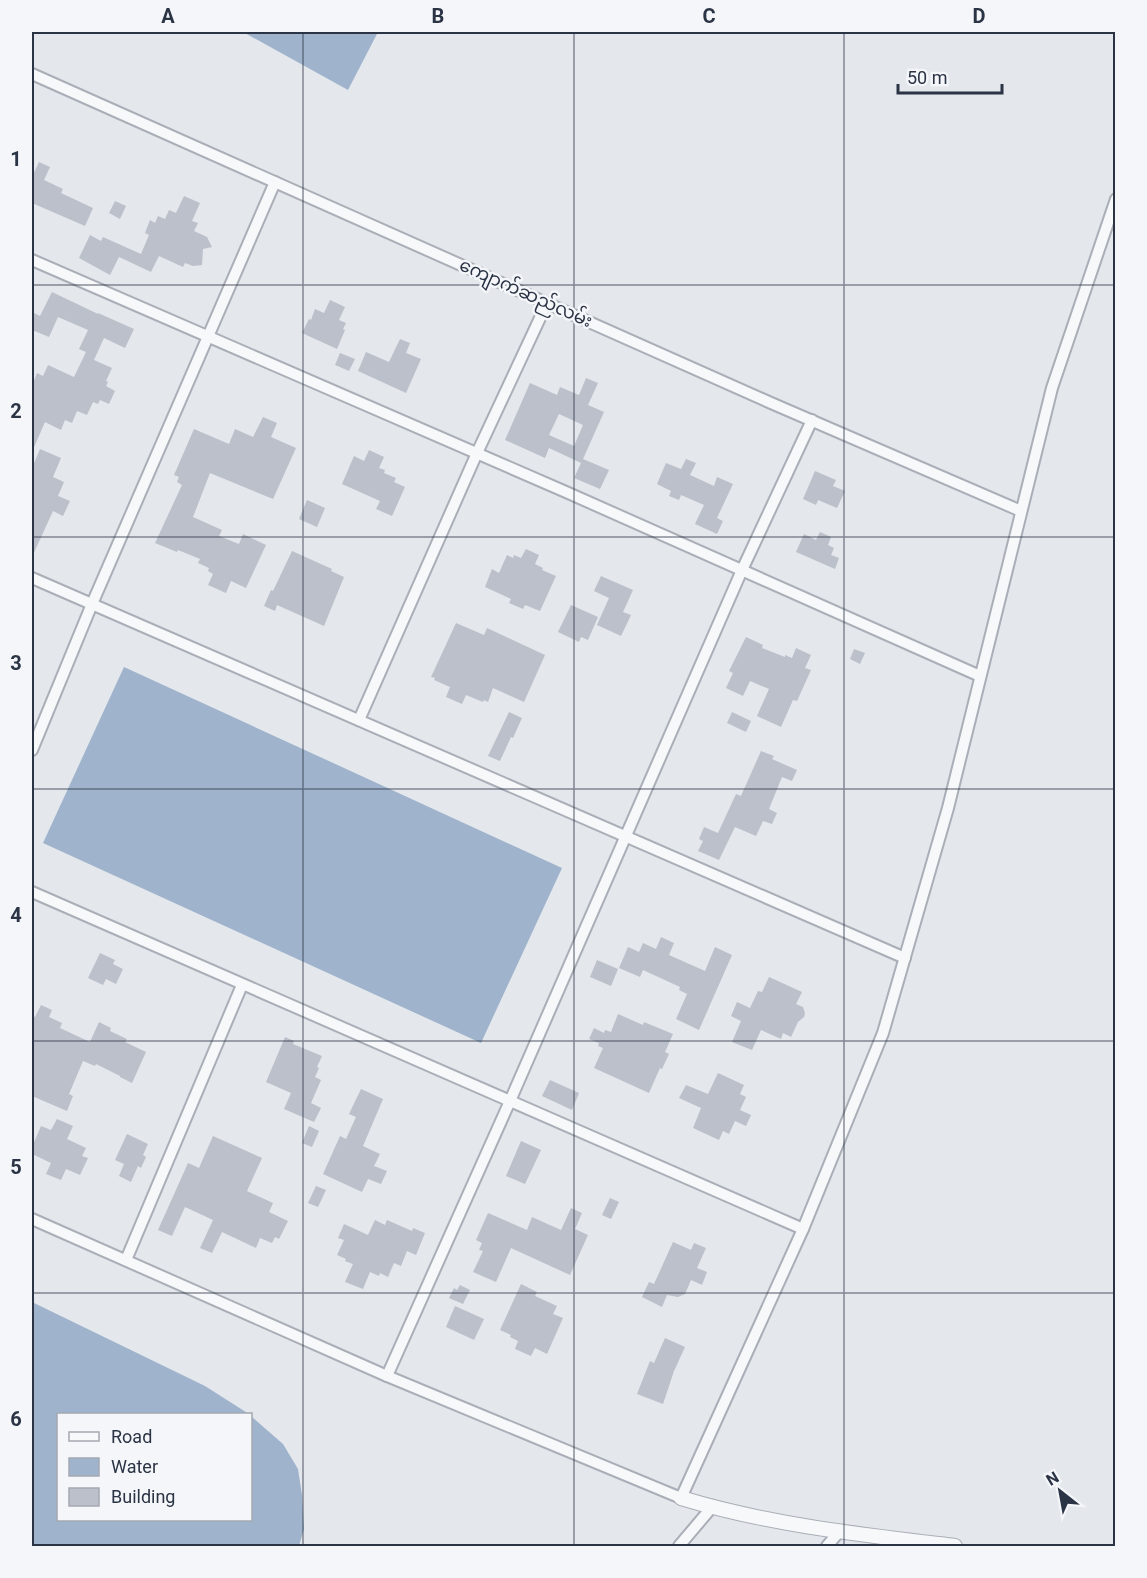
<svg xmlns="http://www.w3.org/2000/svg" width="1147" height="1578" viewBox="0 0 1147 1578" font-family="Roboto,'Noto Sans Myanmar',sans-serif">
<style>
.water{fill:#9fb4cc}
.building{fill:#bbc0ca;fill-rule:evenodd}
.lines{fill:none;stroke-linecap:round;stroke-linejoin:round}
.minor-casing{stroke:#a9aeb7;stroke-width:14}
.tertiary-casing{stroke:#a9aeb7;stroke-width:16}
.minor{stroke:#f7f8fa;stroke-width:10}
.tertiary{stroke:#f7f8fa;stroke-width:14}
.grid{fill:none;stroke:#2b3445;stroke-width:1.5;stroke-opacity:0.55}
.labels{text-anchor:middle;stroke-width:5;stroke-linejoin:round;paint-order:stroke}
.street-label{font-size:18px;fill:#2b3445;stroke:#f4f6f9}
.neatline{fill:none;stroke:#2b3445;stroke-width:2}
.grid-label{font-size:20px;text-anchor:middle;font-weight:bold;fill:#2b3445}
</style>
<rect width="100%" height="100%" fill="#e4e7ec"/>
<!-- water -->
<g class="water">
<polygon points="243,32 378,32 348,90"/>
<polygon points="124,667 562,868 481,1043 43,843"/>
<polygon points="32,1302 205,1386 249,1414 58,1414 58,1520 250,1520 251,1416 283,1444 298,1469 302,1495 304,1529 299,1546 32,1546"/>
</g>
<!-- building -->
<g class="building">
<polygon points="39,162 50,167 44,180 63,189 61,193 93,208 85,226 32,203 32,177"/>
<polygon points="184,196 200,203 192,221 198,223 194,231 207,237 212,247 203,249 202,265 193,266 185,263 183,267 159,256 151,272 119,257 110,275 79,258 90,235 101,241 103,237 141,254 149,235 145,233 150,220 155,223 158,216 165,219 169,210 176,213"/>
<polygon points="115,201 126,206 120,219 109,213"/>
<polygon points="52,292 98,314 98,313 134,329 125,348 104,338 94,360 112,368 106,381 108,382 106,386 115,391 109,404 100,400 98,404 93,402 87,415 77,411 72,423 65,420 61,430 45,422 32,452 32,386 37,373 43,376 48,365 74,377 86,352 79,349 88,330 58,317 49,337 32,330 32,312 40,316"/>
<polygon points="330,300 345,307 339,320 346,323 343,329 345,330 337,349 302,333 309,319 311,320 315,309 324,313"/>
<polygon points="400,339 410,343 406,353 421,359 406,393 358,371 366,352 389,362"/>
<polygon points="340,353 355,359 349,371 335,365"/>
<path d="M586 378 598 383 588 405 604 412 583 459 609 470 600 489 574 478 581 463 549 448 545 458 505 440 530 383 557 395 560 387 579 395ZM559 414 583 425 574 446 549 435Z"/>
<polygon points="263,417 277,423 271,437 296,448 273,499 210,473 193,517 222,530 219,536 239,544 243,534 266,545 246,588 231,581 226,593 208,585 213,574 208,571 209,568 198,563 200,559 178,550 177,552 155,543 182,485 177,482 179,477 174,475 194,429 229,444 235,429 253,437"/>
<polygon points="40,449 61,458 53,477 64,482 58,496 70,501 63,516 53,511 32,557 32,468"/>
<polygon points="369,450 384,457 379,468 385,470 384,473 396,478 394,482 405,487 392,516 376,509 380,501 342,484 354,456 364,461"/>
<polygon points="686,459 696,463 690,475 714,486 717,477 733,484 717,518 723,521 717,534 695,524 704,505 681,495 679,500 669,496 671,491 657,484 666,463 681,469"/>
<polygon points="815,471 836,480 833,486 845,491 837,508 818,500 816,505 803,499"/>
<polygon points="307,500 325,508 317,527 299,519"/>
<polygon points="820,532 831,537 828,545 834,548 831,555 839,558 835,569 796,552 804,534 816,540"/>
<polygon points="526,549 539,555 535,564 543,568 542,570 556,576 540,611 525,605 523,609 509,603 511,599 485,587 492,569 499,573 507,555 513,558 514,555 521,558"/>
<polygon points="292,551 332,569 331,571 344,577 324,626 277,605 275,611 264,606 271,590 273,591"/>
<polygon points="601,576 633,590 623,612 631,615 621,636 597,625 609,598 594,591"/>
<polygon points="571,605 598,617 588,640 581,637 579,642 558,632"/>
<polygon points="456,623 484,635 487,628 545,655 524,702 493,688 488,702 484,700 483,702 466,695 462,704 446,697 450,687 434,680 435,678 431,677"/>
<polygon points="746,637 763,645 762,648 785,657 785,655 792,658 796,648 811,655 805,668 811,670 797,701 793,700 781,727 757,716 769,689 750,681 743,696 726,688 733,673 729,671"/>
<polygon points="854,649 865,653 860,664 850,659"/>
<polygon points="509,712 522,718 513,738 511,737 500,761 488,756"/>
<polygon points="732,712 751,721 746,732 727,723"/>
<polygon points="761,751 774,756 772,759 797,770 792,781 782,777 769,809 777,813 772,824 763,821 756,836 735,827 719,860 698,851 703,841 699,839 704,827 718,833 736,794 741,796"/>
<polygon points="661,937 674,943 669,955 705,971 715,947 732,955 699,1030 676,1019 687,994 679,990 680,987 643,970 640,977 619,968 628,947 639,952 643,943 656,949"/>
<polygon points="100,953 115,960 113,964 123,969 116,984 106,979 103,985 88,978"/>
<polygon points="597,960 618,969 611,986 590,977"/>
<polygon points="769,977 802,992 796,1004 803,1007 805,1013 804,1017 798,1022 791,1037 783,1033 781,1039 761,1030 752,1050 732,1042 741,1021 731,1016 737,1002 750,1008 758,991 762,992"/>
<polygon points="41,1005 52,1010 49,1017 62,1023 60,1028 90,1042 99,1022 111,1028 110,1031 127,1039 125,1042 146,1052 132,1083 120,1077 120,1076 96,1064 95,1066 83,1061 69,1094 73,1096 67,1111 32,1096 32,1015 35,1017"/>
<polygon points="618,1014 643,1025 644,1022 673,1034 665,1052 669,1054 662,1069 660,1068 649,1093 594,1068 603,1048 598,1046 599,1043 589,1039 594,1028 604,1033 605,1030 611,1032"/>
<polygon points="285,1037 294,1041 293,1044 322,1056 317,1067 319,1068 315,1077 321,1080 311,1103 321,1108 314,1122 284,1109 291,1093 266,1082"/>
<polygon points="718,1073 744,1085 740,1094 746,1097 740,1110 751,1115 746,1126 735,1121 729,1134 723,1131 719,1140 693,1128 701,1108 679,1098 686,1085 708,1094"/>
<polygon points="550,1080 579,1093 572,1110 542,1096"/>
<polygon points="361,1089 383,1099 363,1146 380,1154 374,1166 387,1171 381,1184 368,1179 362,1192 323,1174 340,1136 346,1139 356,1117 349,1114"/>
<polygon points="57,1119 73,1126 67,1139 86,1148 82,1156 88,1158 80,1175 66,1169 61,1180 46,1174 51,1163 32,1154 32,1147 41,1126 51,1130"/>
<polygon points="309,1126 319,1131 312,1147 302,1143"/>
<polygon points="127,1134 148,1144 143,1155 146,1157 141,1168 138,1166 131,1182 119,1176 124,1164 115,1160"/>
<polygon points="213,1136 262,1158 247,1191 273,1203 269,1212 288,1221 279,1239 275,1237 272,1243 260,1238 256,1248 222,1232 212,1253 200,1248 213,1220 185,1207 172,1236 158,1230 188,1163 199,1168"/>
<polygon points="521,1141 541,1150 525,1184 506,1176"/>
<polygon points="316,1186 326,1190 318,1207 308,1203"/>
<polygon points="610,1198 619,1202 611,1219 602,1215"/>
<polygon points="571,1208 582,1213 575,1229 588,1235 570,1275 511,1248 496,1282 473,1272 483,1251 479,1250 482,1243 476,1240 488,1213 527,1230 532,1217 561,1230"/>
<polygon points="375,1220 385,1225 387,1220 412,1231 413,1228 425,1233 416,1255 407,1251 401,1266 394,1263 388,1277 380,1273 379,1276 370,1272 363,1289 345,1282 353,1264 345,1261 346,1259 337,1255 344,1240 338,1238 344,1224 368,1235"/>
<polygon points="673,1242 691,1250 694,1243 706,1248 697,1268 707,1272 702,1285 691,1280 685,1294 678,1297 667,1295 662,1307 642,1297 649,1282 654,1284"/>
<polygon points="521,1284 537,1292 535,1296 557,1306 553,1314 563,1318 547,1354 535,1348 531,1356 515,1349 518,1341 510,1337 511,1335 500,1330"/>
<polygon points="460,1285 470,1290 463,1304 449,1298 454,1288 457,1290"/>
<polygon points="455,1306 484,1319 474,1340 446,1327"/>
<polygon points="665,1338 685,1347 674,1371 663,1404 637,1394 650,1361 654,1363"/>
</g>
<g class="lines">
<defs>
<g id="minor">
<polyline points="32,74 771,403 1021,511"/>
<polyline points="32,260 566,492 980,676"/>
<polyline points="32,578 905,958"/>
<polyline points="359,720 477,453 547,303"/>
<polyline points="32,750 92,604 275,182"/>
<polyline points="32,892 803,1229"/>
<polyline points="32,1219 387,1376 681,1498 803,1229 883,1033 948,808 1052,388 1116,199"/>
<polyline points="126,1260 242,985"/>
<polyline points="387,1376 510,1101 742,570 812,420"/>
<polyline points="679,1546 712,1507"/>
<polyline points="827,1546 839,1532"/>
</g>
<path id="tertiary" d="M681 1498C770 1525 863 1535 955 1546"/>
</defs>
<!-- minor casing -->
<use href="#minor" class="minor-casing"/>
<!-- tertiary casing -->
<use href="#tertiary" class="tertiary-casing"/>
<!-- minor -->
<use href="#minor" class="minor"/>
<!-- tertiary -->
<use href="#tertiary" class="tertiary"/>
</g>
<!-- grid -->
<path class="grid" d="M303 32V1546M574 32V1546M844 32V1546M32 285H1116M32 537H1116M32 789H1116M32 1041H1116M32 1293H1116"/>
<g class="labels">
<!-- street labels -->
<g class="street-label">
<text transform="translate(526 293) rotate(24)" y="6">ကျောက်ဆည်လမ်း</text>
</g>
</g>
<!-- border -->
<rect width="1147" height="1578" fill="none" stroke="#f4f6f9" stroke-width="66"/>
<!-- legend -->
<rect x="57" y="1413" width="195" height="108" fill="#f4f6f9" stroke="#a4a8b1" stroke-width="1.5"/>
<rect x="69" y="1432" width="30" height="9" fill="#f7f8fa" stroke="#a4a8b1" stroke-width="1.5"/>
<text x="111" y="1443" font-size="18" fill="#2b3445">Road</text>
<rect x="69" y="1458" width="30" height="18" fill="#9fb4cc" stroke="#a4a8b1" stroke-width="1.5"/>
<text x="111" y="1473" font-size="18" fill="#2b3445">Water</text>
<rect x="69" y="1488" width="30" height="18" fill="#bbc0ca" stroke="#a4a8b1" stroke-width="1.5"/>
<text x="111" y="1503" font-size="18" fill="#2b3445">Building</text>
<!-- north arrow -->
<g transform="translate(1060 1491) rotate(329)" stroke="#f4f6f9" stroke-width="4.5" paint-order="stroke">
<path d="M0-4.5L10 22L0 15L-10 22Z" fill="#2b3445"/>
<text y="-9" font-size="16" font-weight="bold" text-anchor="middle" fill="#2b3445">N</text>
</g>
<!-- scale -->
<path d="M898 84v9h104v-9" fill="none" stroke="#2b3445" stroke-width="3"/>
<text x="907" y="84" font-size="18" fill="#2b3445" stroke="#f4f6f9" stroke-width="4.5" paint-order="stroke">50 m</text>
<rect x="33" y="33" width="1081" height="1512" class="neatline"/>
<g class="grid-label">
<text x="168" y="23">A</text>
<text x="438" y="23">B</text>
<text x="709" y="23">C</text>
<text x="979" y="23">D</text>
<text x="16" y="166">1</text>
<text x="16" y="418">2</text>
<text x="16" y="670">3</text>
<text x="16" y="922">4</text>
<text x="16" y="1174">5</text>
<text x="16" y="1426">6</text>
</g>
</svg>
